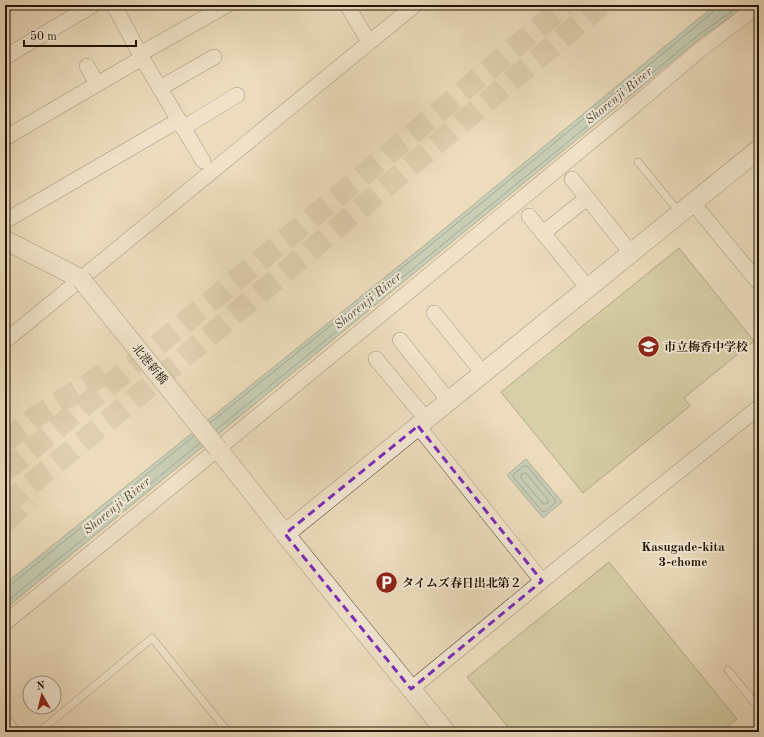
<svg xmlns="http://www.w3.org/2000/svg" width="764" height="737" viewBox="0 0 764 737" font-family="'Old Standard TT','Noto Serif JP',serif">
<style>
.green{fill:#bdbf8d;stroke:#6f6948}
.water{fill:#9abcac;stroke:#6a7868}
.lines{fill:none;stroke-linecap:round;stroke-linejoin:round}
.shore{stroke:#5e6858;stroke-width:1}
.motorway-tunnel{stroke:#cebea1;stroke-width:22;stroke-dasharray:22 11;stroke-linecap:butt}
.service-casing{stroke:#544532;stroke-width:8}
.minor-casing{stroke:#544532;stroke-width:16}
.tertiary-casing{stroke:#544532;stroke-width:20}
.service{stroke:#f3e8d4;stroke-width:7}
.minor{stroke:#f3e8d4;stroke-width:15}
.tertiary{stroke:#f3e8d4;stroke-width:19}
.tertiary-bridge-casing{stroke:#544532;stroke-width:20;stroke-linecap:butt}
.tertiary-bridge{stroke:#f3e8d4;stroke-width:19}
.marked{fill:none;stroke:#7b2cbf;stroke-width:3;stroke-dasharray:8 5;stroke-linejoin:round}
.labels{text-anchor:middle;stroke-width:4;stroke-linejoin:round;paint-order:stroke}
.poi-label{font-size:12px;font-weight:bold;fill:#211303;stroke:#f3e8d4;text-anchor:start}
.street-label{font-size:12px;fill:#211303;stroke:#f3e8d4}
.water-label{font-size:13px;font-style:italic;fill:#4b4e3e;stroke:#f3e8d4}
.neighbourhood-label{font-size:13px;font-weight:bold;fill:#211303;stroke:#f3e8d4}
</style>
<rect width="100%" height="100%" fill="#ecdcbd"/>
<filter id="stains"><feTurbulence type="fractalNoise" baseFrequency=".005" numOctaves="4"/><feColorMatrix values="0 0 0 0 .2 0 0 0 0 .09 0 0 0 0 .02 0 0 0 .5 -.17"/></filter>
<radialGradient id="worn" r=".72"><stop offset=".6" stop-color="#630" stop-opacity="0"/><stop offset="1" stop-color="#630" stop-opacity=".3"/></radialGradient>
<!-- green -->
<g class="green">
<polygon points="679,248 754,341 684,398 690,406 583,493 501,392"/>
<polygon points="609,562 737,719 720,732 512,732 467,677"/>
</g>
<!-- water -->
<g class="water">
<polygon points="712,5 748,5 703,36 5,609 5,584 426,244 709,10"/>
<polygon points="526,459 562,502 543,518 507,475"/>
</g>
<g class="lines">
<!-- shore -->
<g class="shore">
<polyline points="210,423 428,247 712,13 715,8 716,5"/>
<polyline points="216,430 701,33 741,5"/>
<polygon points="524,466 527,466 556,501 555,503 545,512 542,511 513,477 514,474"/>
<polygon points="524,473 526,473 548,500 549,502 546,504 543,504 521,478 521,475"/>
<polyline points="5,587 9,586 194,436"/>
<polyline points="5,603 200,443"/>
</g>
<!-- motorway-tunnel -->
<g class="motorway-tunnel">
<polyline points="5,442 37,416 104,374"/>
<polyline points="5,471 385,157 565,5"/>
<polyline points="5,505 145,390 601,5"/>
<polyline points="5,522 30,499"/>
</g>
<defs>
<g id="service">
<polyline points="638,162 680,213"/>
<polyline points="728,670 759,708"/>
<polyline points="5,715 17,732"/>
<polyline points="39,732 152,638 228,732"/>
</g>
<g id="minor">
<polyline points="114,5 142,58 203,161"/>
<polyline points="347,5 369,42"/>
<polyline points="140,54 227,5"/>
<polyline points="5,57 93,5"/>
<polyline points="87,66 97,84"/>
<polyline points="160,88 214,57"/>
<polyline points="183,128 237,95"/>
<polyline points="5,138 142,58"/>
<polyline points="572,179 631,253"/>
<polyline points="693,203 759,283"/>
<polyline points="529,216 588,288"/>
<polyline points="5,221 179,120"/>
<polyline points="543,233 587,198"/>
<polyline points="434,313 483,373"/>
<polyline points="400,340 449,401"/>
<polyline points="5,341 415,5"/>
<polyline points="376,359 426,419"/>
<polyline points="418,426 542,581"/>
<polyline points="5,623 225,443 627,112 700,50 759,5"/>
<polyline points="411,689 542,581 759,407"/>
</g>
<g id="tertiary">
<polyline points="5,240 81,279"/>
<polyline points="218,449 285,534 446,732"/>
<polyline points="285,534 759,149"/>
</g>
</defs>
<!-- service casing -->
<use href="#service" class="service-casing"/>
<!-- minor casing -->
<use href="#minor" class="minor-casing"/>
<!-- tertiary casing -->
<use href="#tertiary" class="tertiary-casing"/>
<!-- service -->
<use href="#service" class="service"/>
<!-- minor -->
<use href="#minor" class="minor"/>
<!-- tertiary -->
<use href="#tertiary" class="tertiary"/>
<defs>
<polyline id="tertiary-bridge" points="81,279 218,449"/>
</defs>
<!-- tertiary-bridge casing -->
<use href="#tertiary-bridge" class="tertiary-bridge-casing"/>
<!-- tertiary-bridge -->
<use href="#tertiary-bridge" class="tertiary-bridge"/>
</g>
<!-- marked area -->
<path d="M0 0H764V737H0ZM418 426 542 581 411 689 285 534Z" fill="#ecdcbd" fill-opacity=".55" fill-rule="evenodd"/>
<path class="marked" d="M418 426 542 581 411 689 285 534Z"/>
<!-- icons -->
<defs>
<symbol id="school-disc" viewBox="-11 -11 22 22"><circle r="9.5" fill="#8f2418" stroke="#f3e8d4"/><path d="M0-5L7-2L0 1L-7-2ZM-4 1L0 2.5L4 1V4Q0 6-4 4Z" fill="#fff"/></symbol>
<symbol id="parking-disc" viewBox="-11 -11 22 22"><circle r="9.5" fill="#8f2418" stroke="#f3e8d4"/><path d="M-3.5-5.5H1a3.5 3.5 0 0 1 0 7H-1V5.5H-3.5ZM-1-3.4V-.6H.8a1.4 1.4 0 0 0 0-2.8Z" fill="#fff"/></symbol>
</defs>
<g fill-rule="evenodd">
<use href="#school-disc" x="636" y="334" width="25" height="25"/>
<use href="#parking-disc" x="374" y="570" width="25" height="25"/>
</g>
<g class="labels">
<!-- poi labels -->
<g class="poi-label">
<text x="664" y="351">市立梅香中学校</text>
<text x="402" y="587">タイムズ春日出北第２</text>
</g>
<!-- street labels -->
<g class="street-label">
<text transform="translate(150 364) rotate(51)" y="4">北港新橋</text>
</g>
<!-- water labels -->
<g class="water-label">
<text transform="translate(618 95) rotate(-39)" y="5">Shorenji River</text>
<text transform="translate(367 300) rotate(-39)" y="5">Shorenji River</text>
<text transform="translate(116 505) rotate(-39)" y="5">Shorenji River</text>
</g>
<!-- neighbourhood labels -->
<g class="neighbourhood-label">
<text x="683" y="551">Kasugade-kita<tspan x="683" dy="15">3-chome</tspan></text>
</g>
</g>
<!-- margin -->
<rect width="764" height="737" fill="none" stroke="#ecdcbd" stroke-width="20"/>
<rect x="6" y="6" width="752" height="725" fill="none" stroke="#211303" stroke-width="2"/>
<rect x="10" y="10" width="744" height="717" fill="none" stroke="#211303"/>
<!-- north arrow -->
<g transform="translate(42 695) rotate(352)"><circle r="19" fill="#f3e8d4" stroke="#9f9380"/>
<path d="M0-3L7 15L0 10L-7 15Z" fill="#8f2418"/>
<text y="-6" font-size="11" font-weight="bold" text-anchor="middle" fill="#211303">N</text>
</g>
<!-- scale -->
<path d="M24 40v6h112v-6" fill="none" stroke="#211303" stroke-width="2"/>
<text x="30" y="40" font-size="12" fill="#211303" stroke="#f3e8d4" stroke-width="3" paint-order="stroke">50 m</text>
<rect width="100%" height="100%" filter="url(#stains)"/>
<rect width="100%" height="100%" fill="url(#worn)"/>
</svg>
